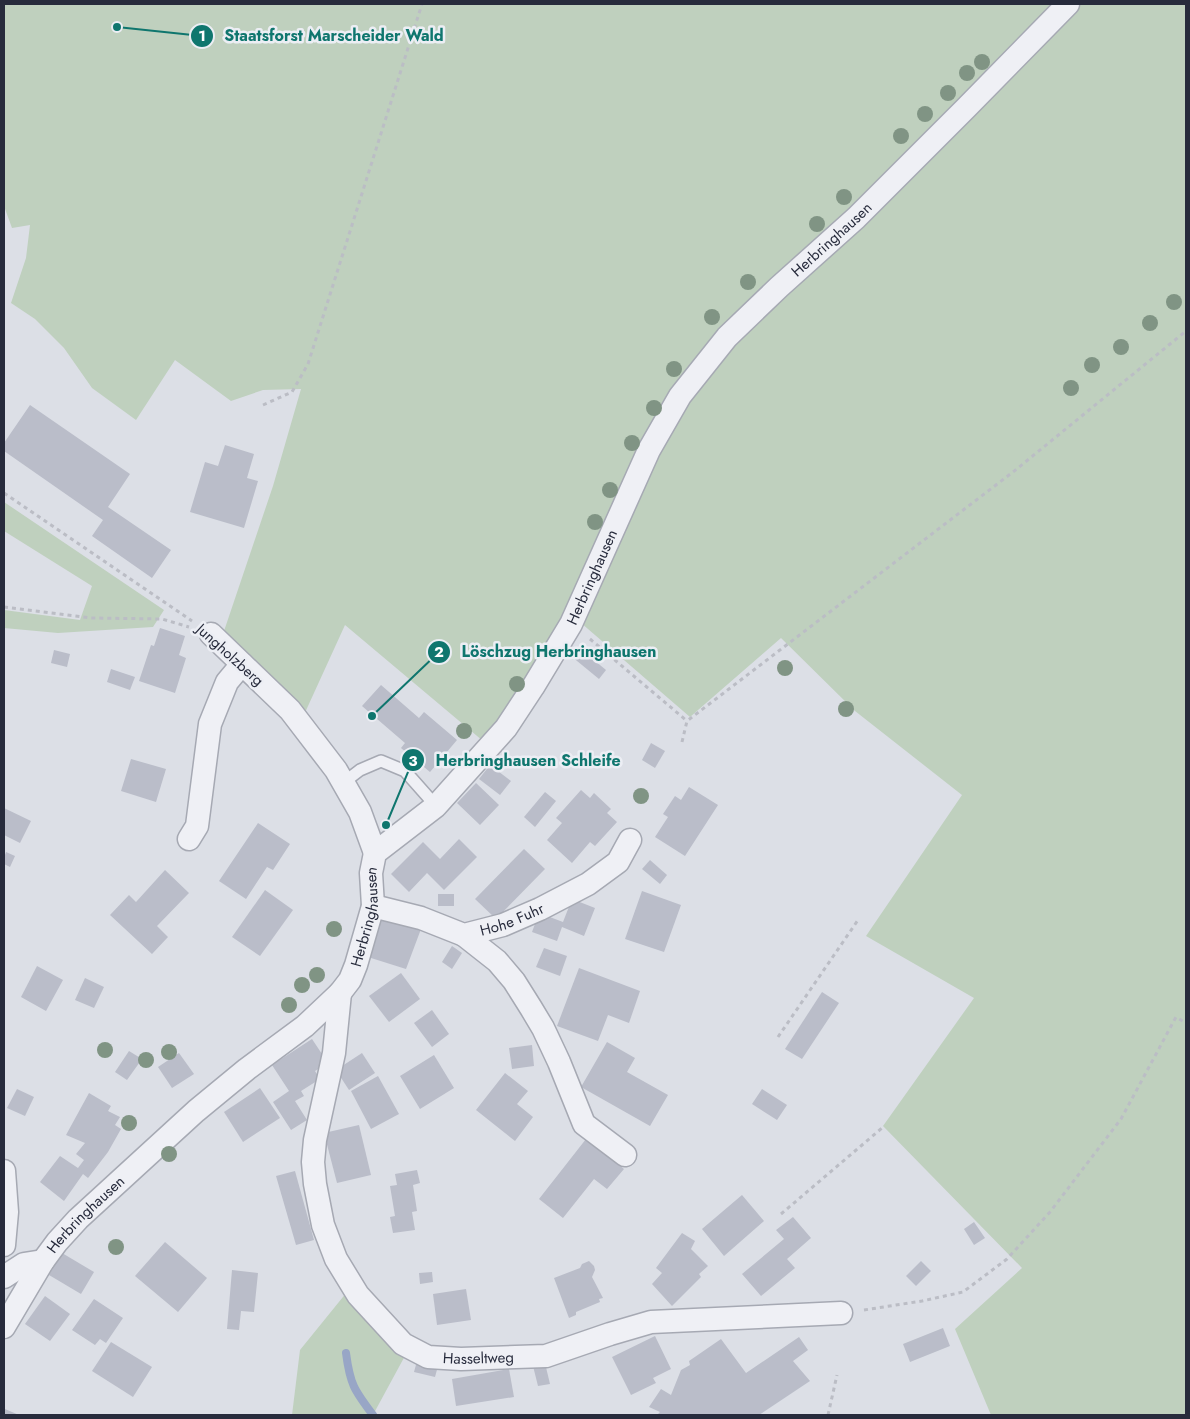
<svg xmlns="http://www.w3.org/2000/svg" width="1190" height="1419" viewBox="0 0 1190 1419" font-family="Jost,sans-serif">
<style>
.green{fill:#bfd0be}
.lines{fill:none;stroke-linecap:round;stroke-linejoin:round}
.stream{stroke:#98a6c6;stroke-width:8}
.building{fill:#babdc9}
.lane-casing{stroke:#a6a9b3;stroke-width:14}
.street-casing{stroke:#a6a9b3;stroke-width:25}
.path{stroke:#bbbdc5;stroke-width:3;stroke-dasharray:4 4;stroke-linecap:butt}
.lane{stroke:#eff0f5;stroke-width:11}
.street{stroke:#eff0f5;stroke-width:22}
.tree{fill:#809484}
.labels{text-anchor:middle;stroke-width:5;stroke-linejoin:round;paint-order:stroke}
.street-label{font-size:15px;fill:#272b3c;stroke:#eceef4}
.leader{fill:none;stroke:#0f766e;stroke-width:2}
.callout-dot{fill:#0f766e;stroke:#eceef4;stroke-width:2}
.mark-label{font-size:15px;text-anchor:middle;font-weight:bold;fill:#fff}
.callout-label{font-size:16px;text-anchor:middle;font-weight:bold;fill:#0f766e;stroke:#eceef4;stroke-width:5;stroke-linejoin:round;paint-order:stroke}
</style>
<rect width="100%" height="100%" fill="#dcdfe6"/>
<!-- green -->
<g class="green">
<polygon points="4,4 1186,4 1186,1415 991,1415 955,1329 1022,1268 883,1126 974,998 866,936 962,795 855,711 781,638 690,717 566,610 517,698 483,741 345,625 303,717 223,634 273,486 301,389 263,390 231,401 175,360 136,420 92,388 64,348 35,319 11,303 26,258 30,225 12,228 4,206"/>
<polygon points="4,502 164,610 153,627 58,633 4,628 4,610 80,620 92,586 4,531"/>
<polygon points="347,1292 406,1354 374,1413 375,1415 292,1415 300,1350"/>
</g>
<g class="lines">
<!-- stream -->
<path class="stream" d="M346 1353C350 1384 354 1390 373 1415"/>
</g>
<!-- building -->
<g class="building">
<polygon points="30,405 130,474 108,507 171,550 152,578 92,536 103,520 4,451 4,443"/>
<polygon points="225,445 254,454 247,478 258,481 244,528 190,512 205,462 218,466"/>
<polygon points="160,628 185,636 179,655 186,658 175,693 139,681 151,645 154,646"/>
<polygon points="578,647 606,670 599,679 571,656"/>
<polygon points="54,650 70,654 67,667 51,663"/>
<polygon points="111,669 135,677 130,690 107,682"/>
<polygon points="381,685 419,718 424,712 457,740 430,772 401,748 405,743 362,706"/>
<polygon points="651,743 665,751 655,768 642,760"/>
<polygon points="131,759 166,769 156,802 121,791"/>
<polygon points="490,765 511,781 500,795 479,779"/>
<polygon points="476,783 499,805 480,825 457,803"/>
<polygon points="689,787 718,805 685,856 655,837 668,817 663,814 675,796 681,800"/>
<polygon points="581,790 590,798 594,793 611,809 607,813 617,822 595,846 590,842 572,863 547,840 562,823 556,818"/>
<polygon points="545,792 556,801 535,827 524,817"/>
<polygon points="4,808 31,821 20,843 4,835"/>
<polygon points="258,823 290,844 273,870 267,867 246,899 219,881"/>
<polygon points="459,839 477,857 444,890 427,873 409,892 391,874 423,842 440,859"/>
<polygon points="524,849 545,869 496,919 475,899"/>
<polygon points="6,852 15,856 10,867 4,864 4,858"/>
<polygon points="650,860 667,875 660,884 642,869"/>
<polygon points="165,870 189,893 157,926 168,937 152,954 110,915 129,895 136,902"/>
<polygon points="265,890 293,910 260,956 232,937"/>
<polygon points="642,891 681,905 664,952 625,939"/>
<rect x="438" y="894" width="16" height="12"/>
<polygon points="572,899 595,908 584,936 562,927 557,941 532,932 539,913 563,922"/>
<polygon points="379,916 421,929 406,969 371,958 367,949"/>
<polygon points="452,946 462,953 452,969 442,962"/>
<polygon points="544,948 567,956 560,976 536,967"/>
<polygon points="37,966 63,980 46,1011 21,997"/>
<polygon points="579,968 640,991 629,1023 608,1015 598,1041 557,1026"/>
<polygon points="401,973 420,999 389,1022 369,996"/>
<polygon points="85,978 104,987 94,1008 75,1000"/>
<polygon points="822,992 839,1003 802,1059 785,1049"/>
<polygon points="432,1010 449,1034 432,1047 414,1023"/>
<polygon points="312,1039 328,1063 315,1071 320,1079 301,1091 304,1096 295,1101 307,1120 291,1130 273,1102 289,1091 272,1065"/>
<polygon points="607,1042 635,1058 627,1072 668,1095 650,1126 581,1087"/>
<polygon points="532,1045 534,1066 512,1069 509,1048"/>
<polygon points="129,1051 142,1059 127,1080 115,1072"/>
<polygon points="179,1053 194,1074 172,1088 158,1067"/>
<polygon points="362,1053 375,1073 349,1090 336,1070"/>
<polygon points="434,1055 454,1088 420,1109 400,1076"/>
<polygon points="505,1073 528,1091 517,1104 533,1117 515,1141 476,1110"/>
<polygon points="378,1076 399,1114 371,1129 351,1091"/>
<polygon points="260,1088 280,1118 243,1142 224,1112"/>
<polygon points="17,1089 34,1097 25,1116 7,1108"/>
<polygon points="762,1089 787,1105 777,1120 752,1104"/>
<polygon points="89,1093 111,1106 108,1111 120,1117 115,1125 121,1129 108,1152 88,1178 83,1174 64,1201 40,1182 60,1156 78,1168 84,1160 76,1154 85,1143 66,1135"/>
<polygon points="359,1125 371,1175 337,1183 324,1133"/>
<polygon points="586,1139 624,1169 607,1189 594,1179 563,1218 539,1199"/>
<polygon points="417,1170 420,1183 413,1185 417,1211 412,1212 415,1230 393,1233 390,1217 395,1216 390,1186 397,1185 395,1174"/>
<polygon points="295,1171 314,1240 296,1245 276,1176"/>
<polygon points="742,1195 764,1221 724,1256 702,1229"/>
<polygon points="793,1217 811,1238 787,1259 795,1268 761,1296 742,1274 784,1239 776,1230"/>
<polygon points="974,1222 985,1238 974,1245 964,1229"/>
<polygon points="682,1233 695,1241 691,1249 708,1266 699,1274 701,1277 672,1306 652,1284 662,1273 656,1268"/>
<polygon points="165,1242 207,1278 178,1312 135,1276"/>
<polygon points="62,1253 94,1272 81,1294 49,1275"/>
<polygon points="589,1261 594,1266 595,1270 592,1277 603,1298 599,1299 600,1302 576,1312 576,1315 569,1318 554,1278 580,1268 582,1264"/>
<polygon points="921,1261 931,1271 916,1286 906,1276"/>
<polygon points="232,1270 258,1273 254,1312 241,1311 239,1330 227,1329"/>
<polygon points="432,1272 433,1282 420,1284 419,1273"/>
<polygon points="466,1289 471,1320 437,1325 433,1294"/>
<polygon points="45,1296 70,1314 50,1341 25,1324"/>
<polygon points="94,1299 123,1318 106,1343 100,1339 95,1345 72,1330"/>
<polygon points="943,1328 950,1346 910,1362 903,1344"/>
<polygon points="655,1336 671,1369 653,1378 656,1383 631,1395 612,1357"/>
<polygon points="799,1337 808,1350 793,1361 810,1381 759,1415 657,1415 660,1412 649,1407 661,1389 671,1395 681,1370 690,1365 689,1361 721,1339 746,1373"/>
<polygon points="111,1342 152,1367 133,1397 92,1371"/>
<polygon points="417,1361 438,1366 435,1377 414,1372"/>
<polygon points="545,1363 550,1384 538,1386 533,1366"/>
<polygon points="509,1369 514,1397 456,1406 452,1379"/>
<polygon points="5,1409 19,1415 4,1415"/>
</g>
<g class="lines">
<defs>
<polyline id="lane" points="343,783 360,770 381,761 405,771 436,806"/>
<g id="street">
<polyline points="211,634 290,710 336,770 360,812 375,853"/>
<polyline points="189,839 197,826 210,724 227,682 242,664"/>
<path id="s1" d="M373 906 421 918 464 935 503 925 540 909 588 884 618 862 630 840"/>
<polyline points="464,935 497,961 514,981 531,1008 543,1028 559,1062 584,1124 625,1155"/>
<path id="s2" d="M340 993 334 1053 315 1140 313 1162 315 1184 323 1225 336 1259 358 1295 403 1344 428 1357 461 1359 546 1356 610 1334 651 1322 841 1313"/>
<polyline points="4,1171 7,1212 4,1245"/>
<polyline points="4,1277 24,1264 43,1261"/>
<path id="s3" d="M4 1327 43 1261 57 1242 78 1219 196 1111 247 1069 305 1026 340 993 350 980 356 965 373 906 371 873 375 853 436 806 506 728 533 687 571 624 649 450 680 396 727 337 779 287 856 218 966 108 1068 4"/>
</g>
</defs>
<!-- lane casing -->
<use href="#lane" class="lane-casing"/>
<!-- street casing -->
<use href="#street" class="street-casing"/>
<!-- path -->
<g class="path">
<polyline points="263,405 292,392 308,364 422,4"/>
<polyline points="4,493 192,621"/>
<polyline points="4,607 91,618 162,619 189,627"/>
<polyline points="590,639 687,721"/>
<polyline points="682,742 687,721 1013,472 1186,331"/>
<polyline points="778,1037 858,920"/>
<polyline points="781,1214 882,1128"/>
<polyline points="864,1310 922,1301 963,1292 1007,1259 1050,1212 1121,1119 1176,1017 1186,1023"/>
<polyline points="828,1415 837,1375"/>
</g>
<!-- lane -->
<use href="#lane" class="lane"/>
<!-- street -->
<use href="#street" class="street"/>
</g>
<!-- trees -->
<g class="tree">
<circle cx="982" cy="62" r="8"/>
<circle cx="967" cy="73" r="8"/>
<circle cx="948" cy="93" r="8"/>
<circle cx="925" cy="114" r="8"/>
<circle cx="901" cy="136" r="8"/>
<circle cx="844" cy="197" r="8"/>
<circle cx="817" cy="224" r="8"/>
<circle cx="748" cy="282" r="8"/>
<circle cx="1174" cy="302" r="8"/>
<circle cx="712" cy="317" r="8"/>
<circle cx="1150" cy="323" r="8"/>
<circle cx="1121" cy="347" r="8"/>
<circle cx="1092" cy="365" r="8"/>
<circle cx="674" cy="369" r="8"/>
<circle cx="1071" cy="388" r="8"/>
<circle cx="654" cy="408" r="8"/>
<circle cx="632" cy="443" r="8"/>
<circle cx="610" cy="490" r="8"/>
<circle cx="595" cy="522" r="8"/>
<circle cx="785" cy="668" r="8"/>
<circle cx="517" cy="684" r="8"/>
<circle cx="846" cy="709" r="8"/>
<circle cx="464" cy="731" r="8"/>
<circle cx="641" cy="796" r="8"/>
<circle cx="334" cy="929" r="8"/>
<circle cx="317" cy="975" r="8"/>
<circle cx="302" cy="985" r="8"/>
<circle cx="289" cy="1005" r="8"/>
<circle cx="105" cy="1050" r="8"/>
<circle cx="169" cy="1052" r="8"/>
<circle cx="146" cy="1060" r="8"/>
<circle cx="129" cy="1123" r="8"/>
<circle cx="169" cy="1154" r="8"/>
<circle cx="116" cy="1247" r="8"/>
</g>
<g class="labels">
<!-- street labels -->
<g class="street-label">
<text dy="5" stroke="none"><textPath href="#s3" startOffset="1401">Herbringhausen</textPath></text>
<text dy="5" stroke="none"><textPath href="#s3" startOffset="981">Herbringhausen</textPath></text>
<text transform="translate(230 655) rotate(42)" y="5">Jungholzberg</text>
<text dy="5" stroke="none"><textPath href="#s3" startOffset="560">Herbringhausen</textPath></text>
<text dy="5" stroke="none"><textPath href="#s1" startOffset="146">Hohe Fuhr</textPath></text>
<text dy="5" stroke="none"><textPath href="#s3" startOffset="140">Herbringhausen</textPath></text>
<text dy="5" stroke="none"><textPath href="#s2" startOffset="459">Hasseltweg</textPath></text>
</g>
</g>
<!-- callouts -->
<path class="leader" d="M117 27L202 36M372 716L439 652M386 825L413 760"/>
<g class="callout-dot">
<circle cx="117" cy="27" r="5"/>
<circle cx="372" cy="716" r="5"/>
<circle cx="386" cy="825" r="5"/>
<circle cx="202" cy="36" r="12"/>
<circle cx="439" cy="652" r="12"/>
<circle cx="413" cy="760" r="12"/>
</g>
<g class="mark-label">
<text x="202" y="41">1</text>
<text x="439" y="657">2</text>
<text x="413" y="766">3</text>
</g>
<g class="callout-label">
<text x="334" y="41">Staatsforst Marscheider Wald</text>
<text x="559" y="657">Löschzug Herbringhausen</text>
<text x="528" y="766">Herbringhausen Schleife</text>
</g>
<!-- border -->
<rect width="1190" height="1419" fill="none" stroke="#272b3c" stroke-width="10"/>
</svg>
